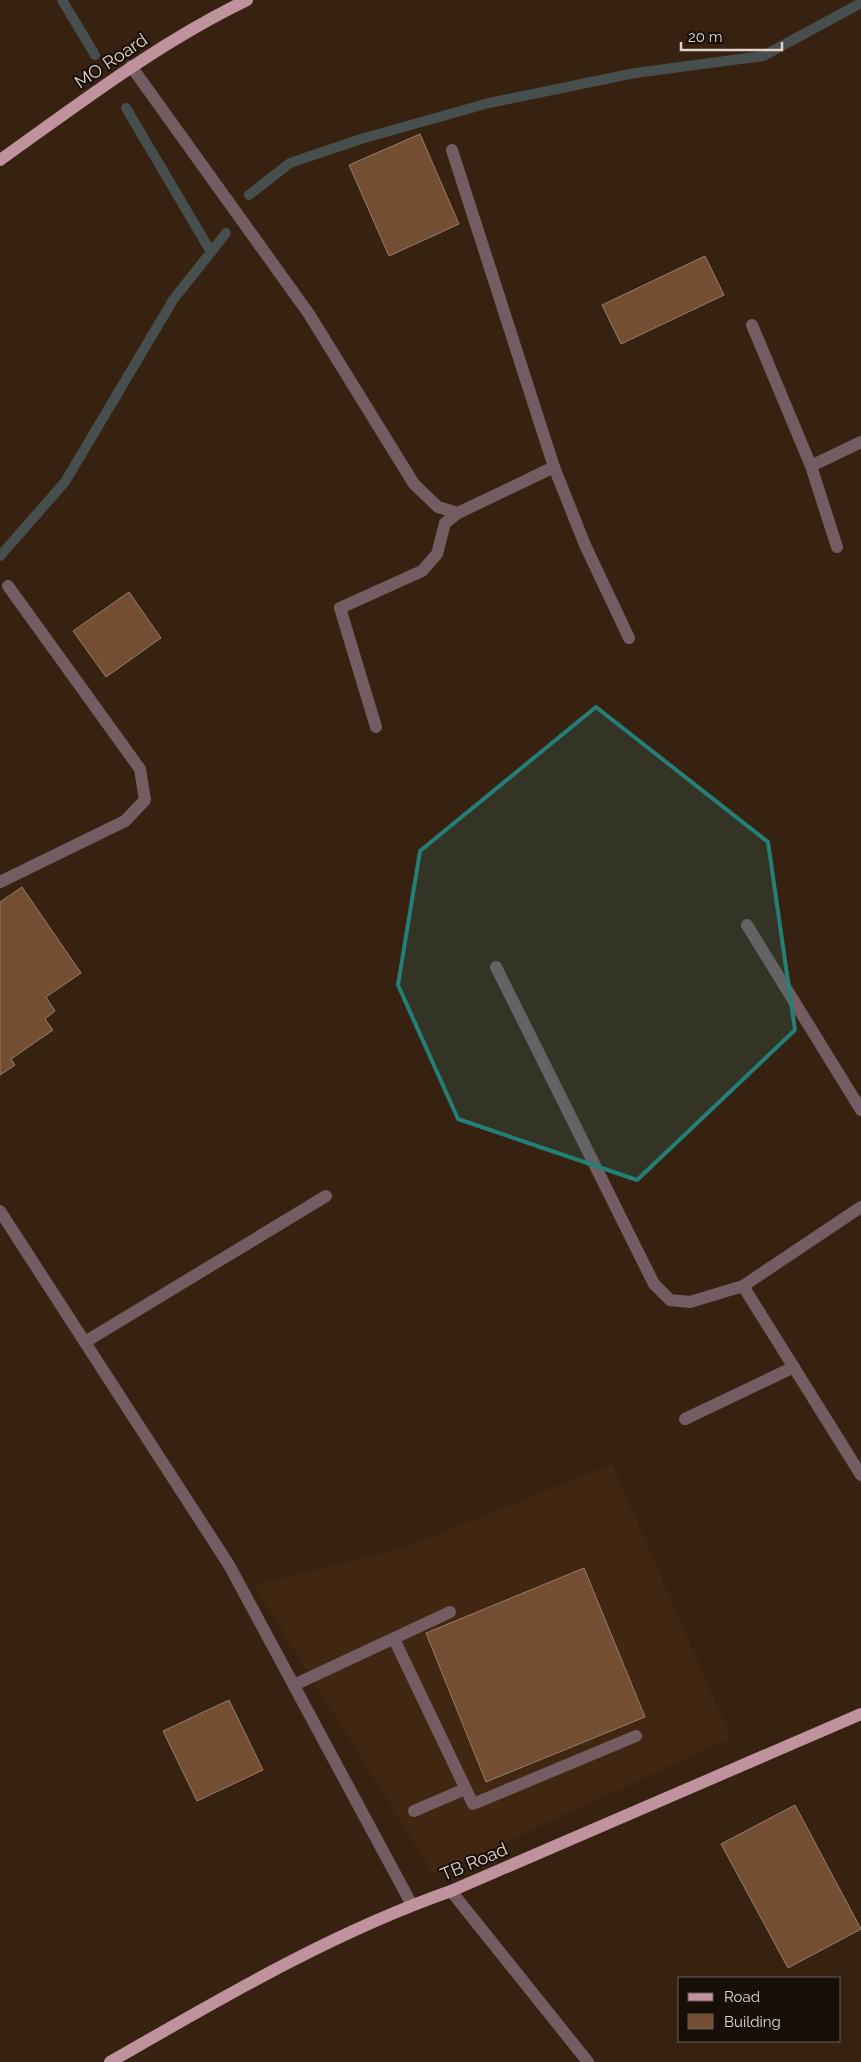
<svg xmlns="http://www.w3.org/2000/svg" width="861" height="2062" viewBox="0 0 861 2062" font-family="Raleway,sans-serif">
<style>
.built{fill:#412611}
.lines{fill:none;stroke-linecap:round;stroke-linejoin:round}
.stream{stroke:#464f4d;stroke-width:10}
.building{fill:#744e32;stroke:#977d6b}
.minor{stroke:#735d62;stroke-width:12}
.major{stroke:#c0929d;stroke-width:12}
.marked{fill:#247f77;fill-opacity:0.2;stroke:#247f77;stroke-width:4;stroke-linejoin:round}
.labels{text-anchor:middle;stroke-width:4;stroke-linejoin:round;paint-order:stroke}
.street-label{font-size:18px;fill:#e1d3c9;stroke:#170e07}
</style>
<rect width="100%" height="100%" fill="#372212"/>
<!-- built -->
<polygon class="built" points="612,1464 731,1738 434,1875 254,1585 406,1547"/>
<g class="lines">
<!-- stream -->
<g class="stream">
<polyline points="62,0 95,55"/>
<polyline points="126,108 211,252"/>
<polyline points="249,195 290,163 361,139 489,103 635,73 763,56 861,3"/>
<polyline points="0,556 65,482 173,300 226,233"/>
</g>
</g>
<!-- building -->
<g class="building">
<polygon points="420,134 459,224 389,256 349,165"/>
<polygon points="705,256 724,295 621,344 602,305"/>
<polygon points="129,592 161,638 106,677 73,631"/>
<polygon points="22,887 81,973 46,997 55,1011 45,1019 53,1030 11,1059 15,1065 0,1075 0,902"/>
<polygon points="584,1568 645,1717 486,1782 426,1633"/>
<polygon points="229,1700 263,1770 197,1801 163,1731"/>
<polygon points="795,1805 861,1929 788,1968 721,1844"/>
</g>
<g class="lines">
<!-- minor -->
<g class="minor">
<polyline points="131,66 309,314 414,484 438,507 458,513"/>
<polyline points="752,325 811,466 837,547"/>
<polyline points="811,466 861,442"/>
<polyline points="554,467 585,545 629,638"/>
<polyline points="376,727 340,608 422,571 437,554 445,523 458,513 554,467 452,150"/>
<polyline points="0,882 125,821 145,800 140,769 8,586"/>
<polyline points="747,925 861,1110"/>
<polyline points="496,967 654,1284 670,1300 690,1302 743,1286 861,1475"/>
<polyline points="0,1211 229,1565 412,1905"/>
<polyline points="743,1286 861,1207"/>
<polyline points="85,1342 326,1196"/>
<polyline points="685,1419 794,1367"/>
<polyline points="394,1639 473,1804 636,1736"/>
<polyline points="294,1685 450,1612"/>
<polyline points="414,1811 465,1789"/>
<polyline points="451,1891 588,2062"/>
</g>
<!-- major -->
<g class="major">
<path d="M0 160C80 103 158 43 247 0"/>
<path d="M110 2062C220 1999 331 1933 451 1891L861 1714"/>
</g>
</g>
<!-- marked area -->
<path class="marked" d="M596 707 768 842 795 1030 637 1180 458 1119 398 985 420 851Z"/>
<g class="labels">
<!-- street labels -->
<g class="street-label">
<text transform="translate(111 61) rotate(-34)" y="6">MO Roard</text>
<text transform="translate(474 1862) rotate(-23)" y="6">TB Road</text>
</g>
</g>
<!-- legend -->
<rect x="678" y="1977" width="162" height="65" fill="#170e07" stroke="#685d55"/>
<rect x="688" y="1993" width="25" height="8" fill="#c0929d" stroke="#685d55"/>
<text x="724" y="2002" font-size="15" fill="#e1d3c9">Road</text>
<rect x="688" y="2014" width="25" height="15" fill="#744e32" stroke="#685d55"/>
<text x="724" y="2027" font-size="15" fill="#e1d3c9">Building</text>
<!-- scale -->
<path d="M681 42v8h101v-8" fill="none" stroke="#e1d3c9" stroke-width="2.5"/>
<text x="688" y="42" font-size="15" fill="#e1d3c9" stroke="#170e07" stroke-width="4" paint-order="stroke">20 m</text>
</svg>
